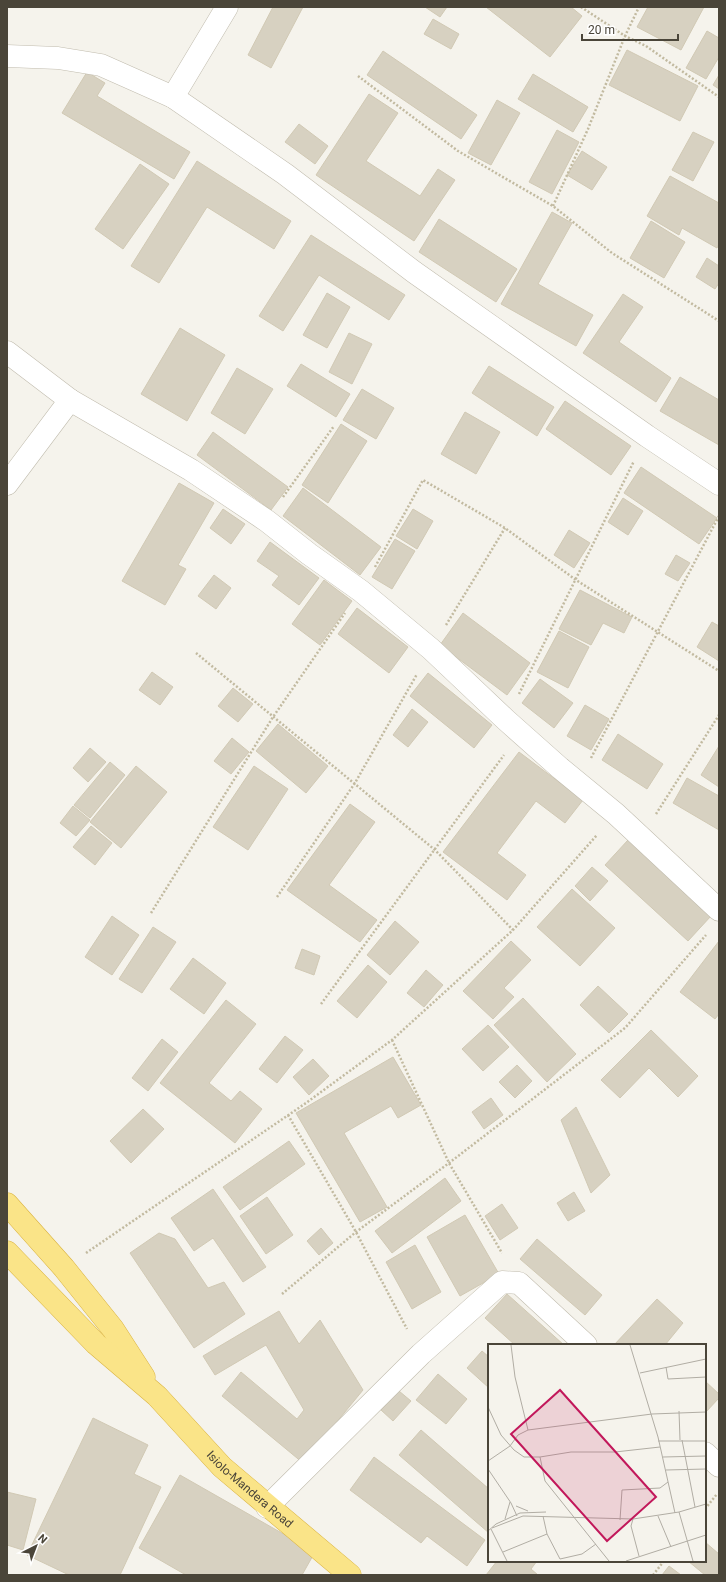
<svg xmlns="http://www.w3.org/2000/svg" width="726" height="1582" viewBox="0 0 726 1582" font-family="Roboto,sans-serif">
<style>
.building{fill:#d7d1c1;stroke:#d1c9b4}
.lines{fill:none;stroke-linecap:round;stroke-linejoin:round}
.minor-casing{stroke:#c1bcae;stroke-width:23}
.trunk-casing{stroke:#dab341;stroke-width:23}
.path{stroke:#c2baa0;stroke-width:2.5;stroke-dasharray:2 2;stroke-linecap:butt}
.minor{stroke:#fff;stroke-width:22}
.trunk{stroke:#fae488;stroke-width:22}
.labels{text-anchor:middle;stroke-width:4;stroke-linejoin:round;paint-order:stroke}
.street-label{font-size:12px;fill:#4a4539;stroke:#fff}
.inset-road{fill:none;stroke:#b1ada4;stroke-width:1}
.view{fill:#c2185b;fill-opacity:0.15;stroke:#c2185b;stroke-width:2}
.inset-edge{fill:none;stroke:#4a4539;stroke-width:2}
</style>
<rect width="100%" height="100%" fill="#f5f3ec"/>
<!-- building -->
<g class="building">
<polygon points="273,7 303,7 271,68 248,55"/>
<polygon points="425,7 447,7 440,17"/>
<polygon points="486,7 571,7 582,16 550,57"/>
<polygon points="648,7 704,7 681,50 637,27"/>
<polygon points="433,19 459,34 451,49 424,34"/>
<polygon points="707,31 719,38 719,57 706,79 686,68"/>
<polygon points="627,50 698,86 680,121 609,85"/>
<polygon points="383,51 477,115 461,139 367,75"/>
<polygon points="87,72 105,83 97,96 190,152 174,179 62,113"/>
<polygon points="533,74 588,107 573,132 518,99"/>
<polygon points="719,75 719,89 713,85"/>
<polygon points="369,94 398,113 366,161 420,196 438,169 455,180 414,241 316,175"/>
<polygon points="497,100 520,113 491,165 468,153"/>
<polygon points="299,124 328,146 315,164 285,142"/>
<polygon points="557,130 579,142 552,194 529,182"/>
<polygon points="693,132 714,142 693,181 672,170"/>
<polygon points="582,151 607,167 592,190 567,175"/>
<polygon points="197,161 291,221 274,249 207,207 159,283 131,266"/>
<polygon points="140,164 169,184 123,249 95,229"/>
<polygon points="670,176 719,203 719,244 717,248 682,228 679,235 647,216"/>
<polygon points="552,212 572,223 538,284 593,315 576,346 501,304"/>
<polygon points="439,219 517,269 496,302 419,252"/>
<polygon points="651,221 685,242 664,278 630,258"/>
<polygon points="311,235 405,295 389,320 319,275 283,331 259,316"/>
<polygon points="707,258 719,266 719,283 715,289 696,277"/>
<polygon points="327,293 350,307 327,348 303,335"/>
<polygon points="623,294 643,307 619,342 671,378 656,402 583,353"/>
<polygon points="180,328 225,355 187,421 141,394"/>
<polygon points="349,333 372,344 352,384 329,372"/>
<polygon points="301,364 350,394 336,417 287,386"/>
<polygon points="489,366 554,407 537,436 472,393"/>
<polygon points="237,368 273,389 245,434 211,413"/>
<polygon points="680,377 719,400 719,445 660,411"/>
<polygon points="362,389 394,408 376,439 343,420"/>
<polygon points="565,401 631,446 611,475 546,429"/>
<polygon points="465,412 500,432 476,474 441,454"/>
<polygon points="341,424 367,441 328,503 302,485"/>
<polygon points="213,432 288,487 271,510 197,455"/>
<polygon points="641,467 717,518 699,544 624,493"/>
<polygon points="179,483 214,503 178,565 186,569 165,605 122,581"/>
<polygon points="303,488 381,547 360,575 283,516"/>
<polygon points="623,498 643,511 628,535 608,522"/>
<polygon points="223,509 245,524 231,544 210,528"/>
<polygon points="413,509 433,521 417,549 396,536"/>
<polygon points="569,530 590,543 574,568 554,555"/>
<polygon points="395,539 415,551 392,589 372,577"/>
<polygon points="270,542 319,578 299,605 272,585 279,576 257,561"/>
<polygon points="676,555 690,563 678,581 665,574"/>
<polygon points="214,575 231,588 216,609 198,596"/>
<polygon points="324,580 352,601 320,645 292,624"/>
<polygon points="580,590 632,617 624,633 603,623 591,645 559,629"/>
<polygon points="357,608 408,647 389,673 338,634"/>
<polygon points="463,613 530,663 507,695 440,645"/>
<polygon points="712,622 719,626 719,661 697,647"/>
<polygon points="559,631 589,647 568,688 537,672"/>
<polygon points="152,672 173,687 160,705 139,690"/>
<polygon points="428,673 492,725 474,748 410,696"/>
<polygon points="540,679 573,703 554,728 522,703"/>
<polygon points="233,688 253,704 238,722 218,706"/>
<polygon points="585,705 609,719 591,750 567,736"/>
<polygon points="412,709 428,722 408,747 393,735"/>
<polygon points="278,724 328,766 306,793 256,751"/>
<polygon points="618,734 663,764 647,789 602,760"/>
<polygon points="232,738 249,752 231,774 214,761"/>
<polygon points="719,746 719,787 701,775"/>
<polygon points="90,748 106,762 88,782 73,768"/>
<polygon points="519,752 583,800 565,823 536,801 497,853 526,875 507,900 443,852"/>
<polygon points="110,762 125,775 90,818 74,805"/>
<polygon points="136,766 167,792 121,848 90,822"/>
<polygon points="254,766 288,789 248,850 213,827"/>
<polygon points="687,778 719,796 719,830 673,803"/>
<polygon points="350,804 375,822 329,885 377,920 360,942 287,890"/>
<polygon points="73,806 90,820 76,836 60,823"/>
<polygon points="91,826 112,843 95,865 73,847"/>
<polygon points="628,840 711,916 688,941 605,865"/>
<polygon points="592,867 608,881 590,901 575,886"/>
<polygon points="572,889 615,928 580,966 537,927"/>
<polygon points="112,916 139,935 112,975 85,957"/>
<polygon points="395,921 419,942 390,975 367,955"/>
<polygon points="153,927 176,942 142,993 119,979"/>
<polygon points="511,941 531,960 504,988 514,997 493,1019 463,991"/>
<polygon points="719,941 719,1014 715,1019 680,992"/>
<polygon points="302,949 320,956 314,975 295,968"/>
<polygon points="193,958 226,983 204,1014 170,989"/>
<polygon points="368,965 387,982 357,1018 337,1001"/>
<polygon points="426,970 443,985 424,1007 407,993"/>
<polygon points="598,986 628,1014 609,1033 580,1005"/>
<polygon points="523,998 576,1054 547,1082 494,1025"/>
<polygon points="226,1000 256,1024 209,1083 231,1101 240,1091 262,1109 235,1143 160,1083"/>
<polygon points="488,1025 509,1047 483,1071 462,1049"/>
<polygon points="651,1030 698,1076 678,1097 649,1068 620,1098 601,1080"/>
<polygon points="285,1036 303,1050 277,1083 259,1069"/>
<polygon points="162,1039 178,1052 148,1091 132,1078"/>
<polygon points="393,1057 421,1105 398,1118 391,1106 344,1133 387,1207 360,1222 296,1113"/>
<polygon points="313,1059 329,1076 309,1095 293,1077"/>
<polygon points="517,1065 532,1081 515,1098 499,1082"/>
<polygon points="491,1098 503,1115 484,1129 472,1112"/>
<polygon points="576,1107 610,1175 591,1193 561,1120"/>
<polygon points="143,1109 164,1129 131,1163 110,1141"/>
<polygon points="289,1141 305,1164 240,1210 223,1187"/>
<polygon points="445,1178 461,1201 392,1253 375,1231"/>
<polygon points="213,1189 266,1267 243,1282 213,1238 194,1251 171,1218"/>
<polygon points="574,1192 585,1211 568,1221 557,1203"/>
<polygon points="267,1197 293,1235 266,1254 240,1216"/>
<polygon points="502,1204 518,1228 500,1240 485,1216"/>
<polygon points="465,1215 499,1274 460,1296 427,1237"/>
<polygon points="321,1228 333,1243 319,1255 307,1241"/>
<polygon points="159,1233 175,1239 208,1288 224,1282 245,1314 194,1348 130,1253"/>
<polygon points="537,1239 602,1295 585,1315 520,1259"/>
<polygon points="415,1245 441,1292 412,1309 386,1262"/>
<polygon points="507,1294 564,1345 515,1345 485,1318"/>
<polygon points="657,1299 683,1323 665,1345 614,1345"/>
<polygon points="279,1311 299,1344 320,1320 363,1390 303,1463 222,1396 241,1372 297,1419 304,1410 266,1345 215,1375 203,1356"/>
<polygon points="482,1351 489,1357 489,1388 467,1368"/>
<polygon points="438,1374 467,1399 446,1424 416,1400"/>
<polygon points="705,1381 719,1394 719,1398 705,1413"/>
<polygon points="399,1391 411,1401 393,1421 381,1410"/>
<polygon points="93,1418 148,1445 134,1474 161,1487 120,1575 69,1575 27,1555"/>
<polygon points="421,1430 489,1489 489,1533 399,1455"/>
<polygon points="374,1457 485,1540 467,1566 427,1536 421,1543 350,1490"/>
<polygon points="180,1475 315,1552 302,1575 186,1575 139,1548"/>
<polygon points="7,1492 36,1499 23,1550 7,1545"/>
<polygon points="705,1542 719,1554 719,1575 705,1575 688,1561 705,1561"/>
<polygon points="497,1561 537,1561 531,1569 538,1575 486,1575"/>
<polygon points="669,1566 681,1575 662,1575"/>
</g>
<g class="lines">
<defs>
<g id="minor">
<polyline points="7,56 58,58 101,65 173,97 285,174 414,272 647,436 719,484"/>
<polyline points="173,97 227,7"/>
<polyline points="7,352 70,400 7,484"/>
<polyline points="70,400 191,470 267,521 309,554 361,591 431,649 506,720 560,768 616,814 719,910"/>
<polyline points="705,1453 719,1466"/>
<polyline points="267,1507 421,1354 502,1282 519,1283 586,1345"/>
</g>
<g id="trunk">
<polyline points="7,1204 64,1268 113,1329 144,1377"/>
<path id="s1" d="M7 1252 96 1344 157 1396 222 1467 350 1575"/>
</g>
</defs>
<!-- minor casing -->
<use href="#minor" class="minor-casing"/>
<!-- trunk casing -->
<use href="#trunk" class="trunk-casing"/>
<!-- path -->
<g class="path">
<polyline points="581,7 625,36 646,46 719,97"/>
<polyline points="358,76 458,151 553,206 612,253 719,321"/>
<polyline points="553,206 588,129 625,36 639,7"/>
<polyline points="283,497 334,426"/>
<polyline points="375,567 423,480 505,528 576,580 719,671"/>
<polyline points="446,625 505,528"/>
<polyline points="196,653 435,850 513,930"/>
<polyline points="519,694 634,461"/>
<polyline points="591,758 719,516"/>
<polyline points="656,814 719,715"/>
<polyline points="277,897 355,783 417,674"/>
<polyline points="151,913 273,717 345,613"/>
<polyline points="321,1004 504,755"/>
<polyline points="392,1040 449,1163 502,1253"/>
<polyline points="288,1115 356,1232 407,1329"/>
<polyline points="86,1253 306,1103 392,1040 513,930 597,835"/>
<polyline points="282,1294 356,1232 449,1163 625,1028 706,935"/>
<polyline points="705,1509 717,1494"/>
<polyline points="653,1575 664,1561"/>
</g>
<!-- minor -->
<use href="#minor" class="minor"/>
<!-- trunk -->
<use href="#trunk" class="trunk"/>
</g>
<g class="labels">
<!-- street labels -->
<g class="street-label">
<text dy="4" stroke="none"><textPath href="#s1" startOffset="340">Isiolo-Mandera Road</textPath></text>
</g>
</g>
<!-- overview -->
<g transform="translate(488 1344)">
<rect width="218" height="218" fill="#f5f3ec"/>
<path class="inset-road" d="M23 1 27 33 40 86M142 1 170 93 187 169M178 23 180 35 218 33M152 29 218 15M0 63 13 91 26 106 36 113H52L57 137 121 217M191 67 192 96M194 96 207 163M170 97H218M52 113 83 108H127L172 103M175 113 218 112M0 117 22 102 30 91 40 86 164 70 218 68M0 125 23 159 29 172M178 126 218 125M28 162 40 167M191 168 205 217M55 172 59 190 72 215 94 210 108 200M170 172 183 203M17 175 22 158M145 175 143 182 151 212M132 176 134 146 172 144 180 138M4 184 35 172 145 175 191 168 218 160M3 185 19 217M0 187 8 180 32 169 58 168M15 208 59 190M138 217 218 191"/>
<path class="view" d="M72 46 168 153 119 197 23 90Z"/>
<rect width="218" height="218" class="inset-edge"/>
</g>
<!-- border -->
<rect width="726" height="1582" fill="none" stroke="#4a4539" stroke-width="16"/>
<!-- north arrow -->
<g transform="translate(36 1546) rotate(42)" stroke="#ffffff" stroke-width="3" paint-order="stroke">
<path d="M0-3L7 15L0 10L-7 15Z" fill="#4a4539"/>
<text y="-6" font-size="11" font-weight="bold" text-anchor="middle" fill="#4a4539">N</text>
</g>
<!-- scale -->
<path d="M582 34v6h96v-6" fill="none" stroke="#4a4539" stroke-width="2"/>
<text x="588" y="34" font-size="12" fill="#4a4539" stroke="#ffffff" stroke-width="3" paint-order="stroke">20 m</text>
</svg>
